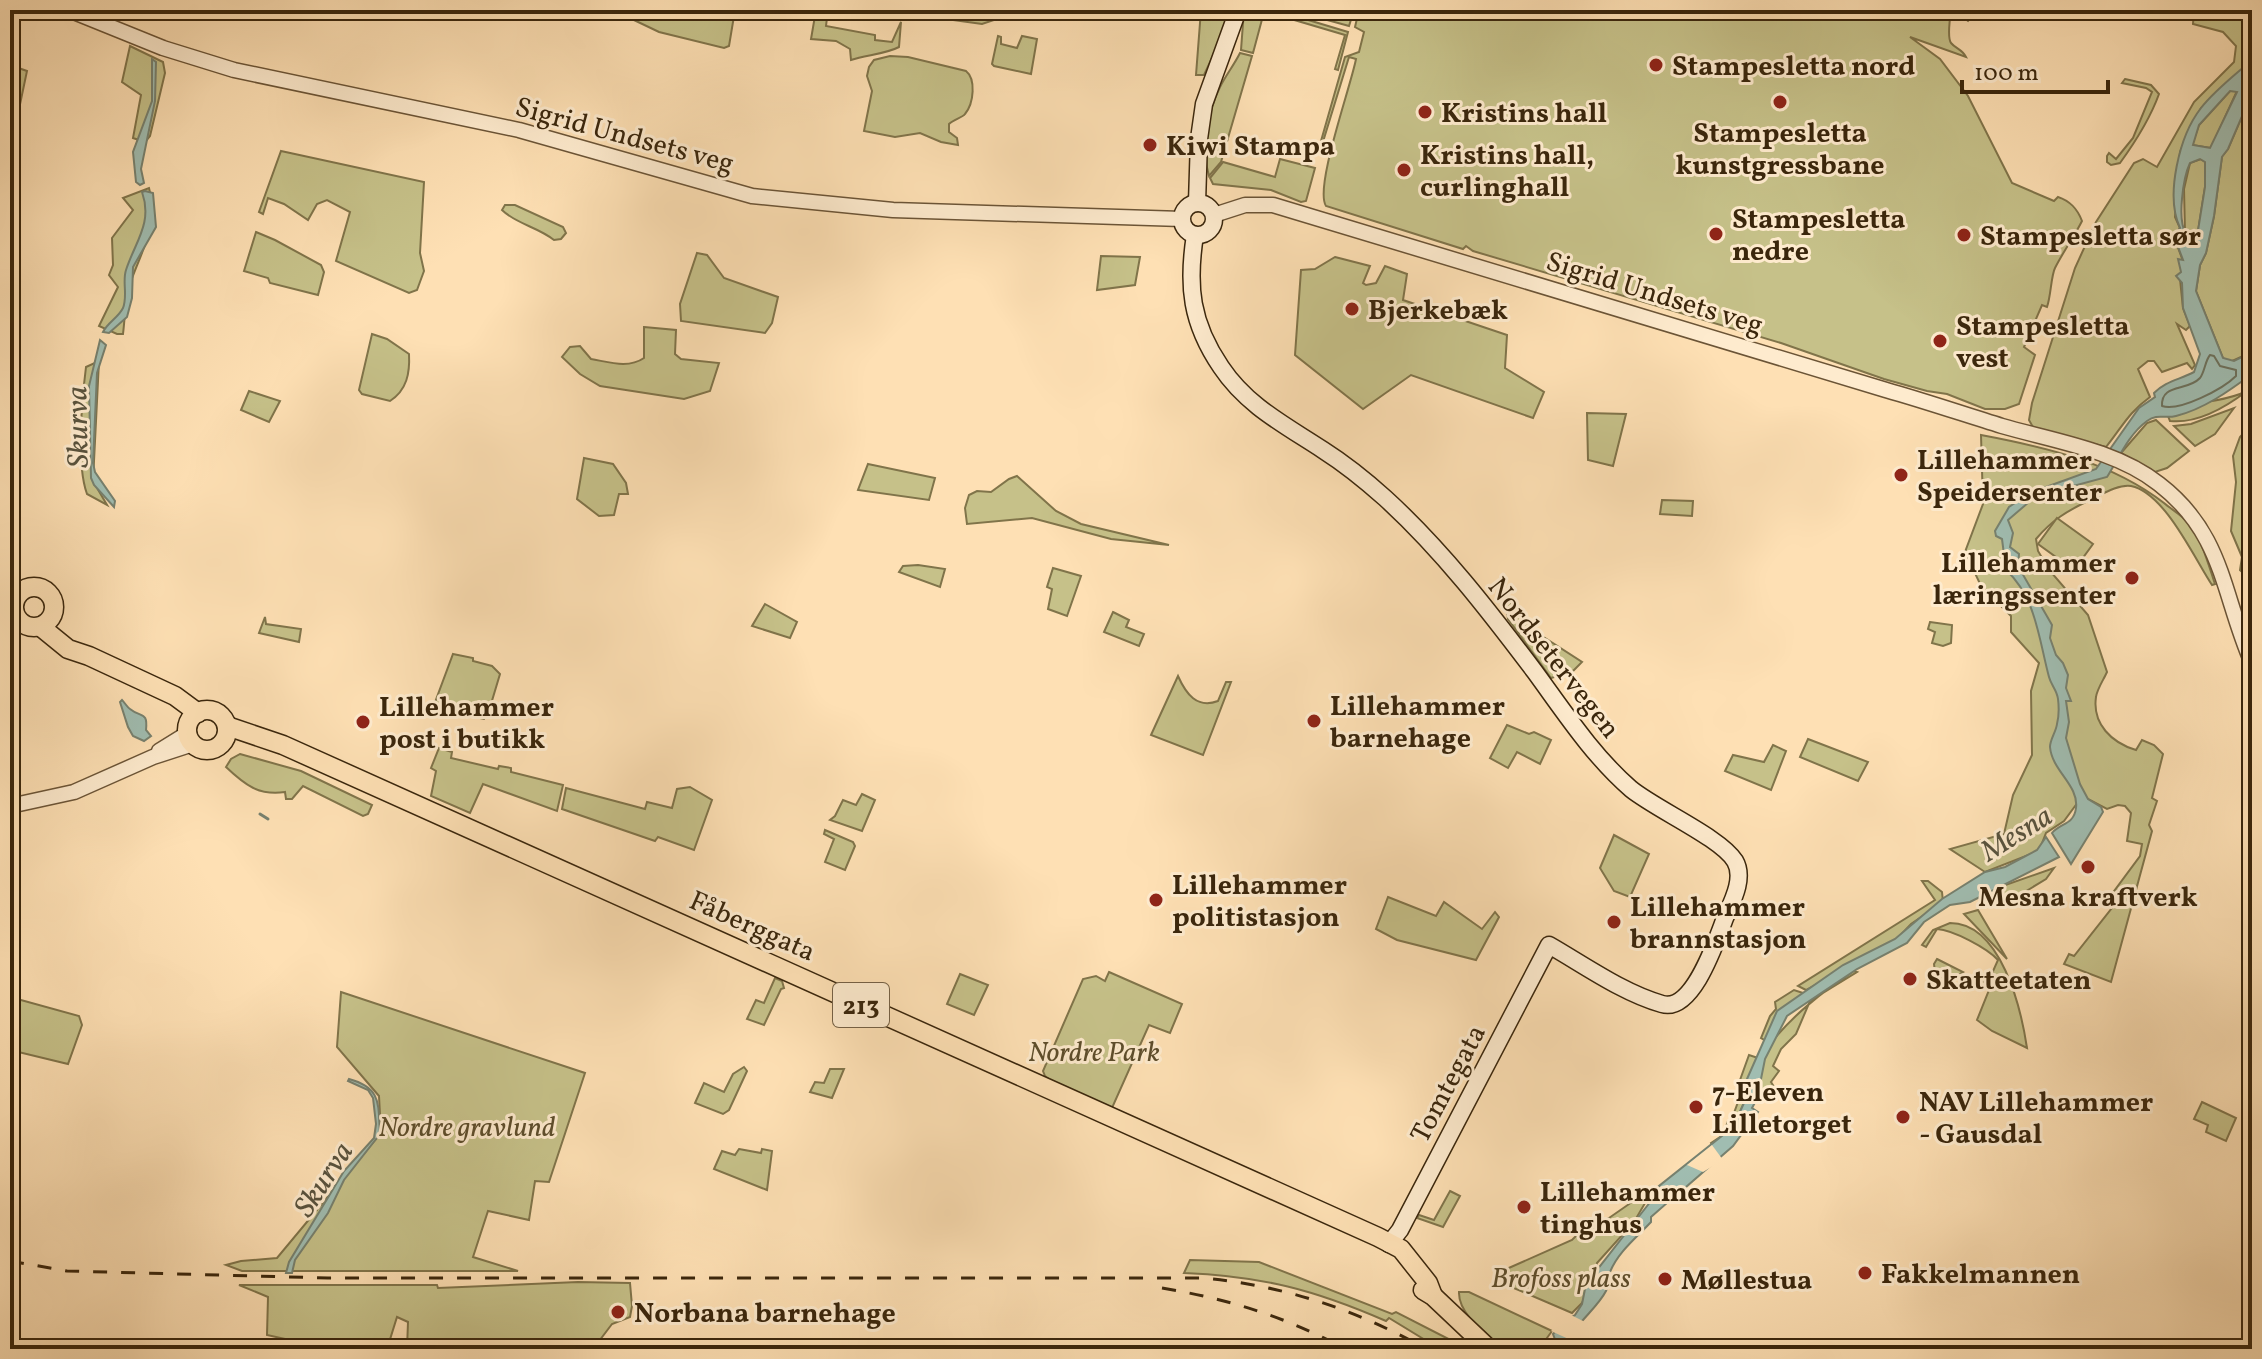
<svg xmlns="http://www.w3.org/2000/svg" width="2262" height="1359" viewBox="0 0 2262 1359" font-family="Vollkorn,serif">
<style>
.green{fill:#c6c189;stroke:#80744a;stroke-width:2}
.water{fill:#a0bdb1;stroke:#77816f;stroke-width:2;fill-rule:evenodd}
.pier{fill:#fee0b4}
.lines{fill:none;stroke-linecap:round;stroke-linejoin:round}
.shore{stroke:#6d725e;stroke-width:2}
.stream{stroke:#77816f;stroke-width:3}
.tertiary-casing{stroke:#6b5436;stroke-width:17}
.secondary-casing{stroke:#3a260c;stroke-width:19}
.primary-casing{stroke:#3a260c;stroke-width:21}
.tertiary{stroke:#feebce;stroke-width:14}
.secondary{stroke:#feebce;stroke-width:16}
.primary{stroke:#fee0b4;stroke-width:18}
.rail{stroke:#3a260c;stroke-width:3;stroke-dasharray:14 14;stroke-linecap:butt}
.poi-dot{fill:#8f2418;stroke:#feebce;stroke-width:3}
.labels{text-anchor:middle;stroke-width:6;stroke-linejoin:round;paint-order:stroke}
.shield{fill:#feebce;stroke:#756146;stroke-width:2}
.shield-label{font-size:26px;font-weight:bold;fill:#3a260c}
.poi-label{font-size:28px;font-weight:bold;fill:#3a260c;stroke:#feebce;text-anchor:start}
.street-label{font-size:28px;fill:#3a260c;stroke:#feebce}
.park-label{font-size:28px;font-style:italic;fill:#5d4d2b;stroke:#feebce}
.water-label{font-size:30px;font-style:italic;fill:#59533e;stroke:#feebce}
</style>
<rect width="100%" height="100%" fill="#fee0b4"/>
<filter id="stains"><feTurbulence type="fractalNoise" baseFrequency=".0025" numOctaves="4"/><feColorMatrix values="0 0 0 0 .2 0 0 0 0 .09 0 0 0 0 .02 0 0 0 .5 -.17"/></filter>
<radialGradient id="worn" r=".72"><stop offset=".6" stop-color="#630" stop-opacity="0"/><stop offset="1" stop-color="#630" stop-opacity=".3"/></radialGradient>
<!-- green -->
<g class="green">
<polygon points="613,10 735,10 729,46 724,48 659,32"/>
<path d="M816 10H828L826 26 875 35V40L892 42 901 22 899 47C886 54 866 55 851 60L850 49 836 41 811 39Z"/>
<polygon points="911,10 997,10 994,20 982,24 917,15"/>
<polygon points="1201,10 1226,10 1226,28 1204,75 1196,75"/>
<polygon points="1244,10 1264,12 1253,53 1241,50"/>
<polygon points="1275,10 1348,32 1338,70 1335,69 1345,35 1274,14"/>
<polygon points="1291,10 1354,10 1349,26"/>
<path d="M1359 10H1972L1973 16 1968 21 1957 12 1950 16C1950 23 1947 37 1951 43 1956 49 1962 49 1966 57L1910 37 1940 59 1968 96 2012 183 2054 201 2058 197C2070 201 2077 208 2082 221 2074 237 2063 252 2055 268 2051 276 2051 296 2047 307L2042 305 2024 347 2035 355 2019 404 2005 409H1985L1947 394 1927 391 1884 379 1781 343 1473 251 1466 246 1463 249 1326 206C1314 188 1351 86 1356 59L1349 57 1322 145 1321 141 1345 57 1359 52 1364 32 1355 27Z"/>
<path d="M2194 10H2252V60L2201 108 2190 128 2180 152 2175 217 2180 228 2174 237 2183 261 2180 279 2183 308 2190 326 2186 330 2177 324 2195 365 2192 369 2187 363 2162 372 2154 361H2148L2138 369 2150 397C2129 412 2122 427 2106 447L2034 429 2029 420 2032 403 2075 268 2096 222 2134 163 2143 159 2157 167 2194 102 2234 62 2236 46 2223 32 2193 24Z"/>
<polygon points="998,36 1001,37 1001,44 1017,48 1022,36 1037,39 1031,74 994,66 992,64"/>
<polygon points="130,46 163,62 165,73 150,136 145,142 133,138 141,95 122,82"/>
<path d="M1240 53 1252 56 1221 162 1209 176C1201 150 1208 111 1220 87 1226 75 1234 65 1240 53Z"/>
<path d="M890 56 908 57 966 71C976 79 974 103 965 114 962 118 954 119 949 124V132L957 138 958 145 941 142 920 133 895 137 864 131 872 91 867 76 869 67 874 60Z"/>
<polygon points="10,65 27,71 18,114 10,111"/>
<path d="M2125 79 2151 85 2159 94C2150 119 2136 141 2120 163L2111 165 2107 162V156L2109 153 2116 159 2133 138 2152 92 2146 88 2122 83Z"/>
<polygon points="2230,91 2237,91 2211,148 2192,145 2199,125"/>
<polygon points="2252,93 2252,352 2230,362 2223,358 2196,291 2200,265 2206,253 2214,216 2222,156 2228,149"/>
<polygon points="281,151 424,182 420,253 424,271 417,290 409,293 336,261 350,212 327,200 317,204 308,220 284,204 268,198 263,214 259,212"/>
<polygon points="1280,159 1315,168 1306,201 1301,202 1271,190 1213,184 1210,178 1223,162 1275,177"/>
<polygon points="2201,159 2205,162 2205,187 2196,244 2185,233 2184,189 2190,163"/>
<path d="M149 188C160 224 141 251 130 284 125 300 125 318 123 334H117L99 326 118 287 109 275 113 265 112 238 133 210 123 198Z"/>
<path d="M505 205H515L563 227 566 233 561 239 554 240C538 227 516 224 502 210Z"/>
<polygon points="256,232 275,240 321,265 324,272 318,295 270,283 268,278 244,271"/>
<polygon points="697,253 707,255 724,278 778,297 772,323 765,333 681,321 680,304"/>
<polygon points="1101,256 1140,257 1135,285 1097,290"/>
<polygon points="1335,257 1370,266 1363,283 1366,285 1376,283 1385,266 1407,274 1403,300 1507,335 1505,368 1544,392 1533,418 1411,375 1363,409 1295,355 1301,270 1315,269"/>
<path d="M644 327 676 330 675 354 681 359 719 363 710 391 684 399 600 386 580 374 562 357 570 347 580 346 591 359C609 362 628 369 644 358Z"/>
<path d="M372 334 387 339 409 354C410 373 407 390 390 401L362 394 359 390Z"/>
<path d="M99 361 93 481 107 505 87 494C76 464 82 399 86 367Z"/>
<polygon points="249,391 280,401 269,422 241,410"/>
<path d="M2247 391C2226 407 2197 424 2170 421L2168 416C2183 416 2194 405 2207 402 2222 399 2233 398 2247 391Z"/>
<polygon points="2234,408 2215,434 2195,446 2174,426 2191,424"/>
<polygon points="1587,413 1626,414 1613,466 1588,460"/>
<polygon points="2156,420 2189,451 2167,468 2155,472 2121,453 2147,423"/>
<polygon points="2252,424 2252,581 2240,570 2242,557 2231,531 2236,482 2233,456 2240,437"/>
<path d="M1981 435C2045 447 2111 462 2164 503 2171 509 2181 515 2188 522 2202 540 2208 563 2215 584L2212 585C2194 558 2165 493 2131 486 2118 484 2101 495 2090 500 2067 511 2052 520 2036 539L2038 551 2050 571 2088 615 2107 672C2104 679 2097 689 2096 697 2092 724 2112 743 2136 750L2142 740 2154 745 2163 754 2152 798 2157 801 2149 825 2152 831 2111 982 2064 964 2069 954 2074 956 2115 904 2109 898 2140 856 2142 844 2127 841 2131 813 2125 806 2118 805 2107 809 2088 799 2081 798 2064 821 2046 833 2039 851 1985 872 1950 849 2004 834 2013 795 2032 755 2031 691 2039 663 2011 632V616L1981 586 1965 552 1983 504Z"/>
<polygon points="584,458 613,464 626,483 628,494 619,494 614,515 599,516 577,499"/>
<polygon points="868,464 935,478 929,500 858,490"/>
<polygon points="1017,476 1056,511 1081,524 1169,545 1111,539 1032,518 967,524 965,508 969,495 977,491 991,492 1009,479"/>
<polygon points="1662,500 1693,501 1692,516 1660,514"/>
<polygon points="2057,518 2093,544 2074,570 2038,544"/>
<polygon points="918,565 945,569 940,587 899,572 903,566"/>
<polygon points="1053,568 1081,576 1067,616 1048,609 1052,589 1047,587"/>
<polygon points="1505,597 1542,636 1582,662 1573,671 1551,678 1508,619"/>
<polygon points="765,604 797,622 790,638 752,626"/>
<polygon points="1113,612 1129,620 1126,627 1144,634 1139,646 1104,632"/>
<polygon points="265,617 266,624 301,629 299,642 259,633"/>
<polygon points="1930,622 1952,625 1951,643 1943,646 1932,643 1935,632 1928,629"/>
<polygon points="453,654 473,658 473,661 492,666 500,674 488,714 484,719 438,709 434,705"/>
<path d="M1178 676C1186 694 1197 709 1218 701L1226 682H1231L1203 755 1151 735Z"/>
<polygon points="1507,725 1529,734 1534,732 1551,740 1540,764 1517,752 1508,768 1490,758"/>
<polygon points="1808,739 1868,762 1858,781 1800,757"/>
<polygon points="1773,745 1786,751 1771,790 1725,771 1733,755 1764,762"/>
<polygon points="439,748 452,752 451,758 498,769 499,766 511,768 511,772 563,785 557,811 483,784 470,813 431,796 436,771 431,768"/>
<path d="M240 754 301 771 372 805 368 814 363 816 303 786 292 799H286L285 792C259 796 245 785 226 767L231 759Z"/>
<polygon points="690,787 712,800 694,850 658,837 655,841 562,809 566,788 645,809 647,802 672,808 677,789"/>
<polygon points="862,794 875,800 862,831 830,820 835,816 843,800 856,805"/>
<polygon points="825,830 853,842 855,846 845,870 825,862 834,839 824,834"/>
<polygon points="1614,835 1649,854 1630,897 1614,891 1600,868"/>
<polygon points="2054,868 2046,879 2005,904 1994,889"/>
<polygon points="1922,881 1928,881 1942,892 1943,902 1911,924 1896,940 1806,990 1798,986 1935,900"/>
<polygon points="1388,897 1436,916 1444,902 1482,929 1495,912 1499,917 1476,960 1397,940 1376,929"/>
<polygon points="1978,910 2007,959 1964,914"/>
<path d="M1950 923C2001 923 2021 1008 2027 1048L1992 1031 1977 1020 1991 985 1977 979 1980 974 1990 978 1998 960C1987 948 1953 930 1937 929L1926 947 1922 945 1933 930Z"/>
<polygon points="1937,959 1963,972 1937,988 1934,964"/>
<path d="M1854 971 1857 972 1810 1001 1796 1034 1781 1049 1773 1066 1779 1071 1771 1082 1776 1090C1771 1097 1768 1099 1758 1100L1753 1091 1749 1092 1733 1127 1712 1145 1711 1143 1723 1135 1728 1121H1731L1745 1083 1740 1080 1749 1055 1758 1058 1766 1041 1761 1038 1770 1016 1776 1009 1775 1002 1794 990 1806 994 1783 1015 1769 1045C1794 1014 1821 993 1854 971Z"/>
<polygon points="1109,972 1182,1004 1170,1033 1149,1025 1112,1108 1050,1080 1045,1076 1043,1071 1083,979 1096,976 1105,981"/>
<polygon points="960,974 988,985 974,1015 947,1004"/>
<polygon points="775,978 782,981 784,988 781,989 764,1025 747,1019 756,1000 764,1003"/>
<polygon points="341,992 585,1073 549,1182 535,1181 529,1220 488,1211 473,1257 518,1271 242,1271 226,1265 241,1261 277,1258 381,1133 379,1096 337,1047"/>
<polygon points="10,997 79,1016 82,1025 68,1064 10,1050"/>
<polygon points="744,1067 747,1071 729,1110 723,1114 695,1103 704,1083 724,1092 733,1074"/>
<polygon points="830,1069 844,1069 832,1098 810,1092 815,1082 824,1083"/>
<polygon points="2202,1102 2236,1118 2226,1141 2206,1132 2208,1125 2194,1119"/>
<polygon points="739,1149 761,1153 762,1149 772,1151 767,1190 714,1169 722,1151 735,1155"/>
<polygon points="1655,1186 1634,1222 1597,1263 1593,1281 1582,1303 1572,1313 1502,1283 1502,1271 1572,1240 1578,1234 1609,1218"/>
<polygon points="1450,1191 1460,1196 1443,1227 1417,1218 1419,1215 1434,1220"/>
<path d="M1190 1260 1259 1262 1392 1314 1396 1312 1468 1349H1440L1389 1318 1386 1321C1315 1290 1262 1276 1184 1273Z"/>
<polygon points="578,1282 630,1283 632,1306 630,1317 612,1324 593,1349 407,1349 408,1322 397,1317 387,1349 314,1349 303,1343 267,1335 268,1297 239,1285 437,1285 438,1288"/>
<path d="M1459 1292H1469L1552 1331 1539 1349H1503C1488 1335 1458 1315 1459 1292Z"/>
</g>
<!-- water -->
<g class="water">
<polygon points="152,59 156,62 155,101 141,169 144,183 140,185 136,182 133,152 152,101"/>
<path d="M2252 60V93L2228 149 2222 157 2214 216 2206 253 2200 265 2196 291 2223 358 2234 361 2252 352V374C2229 391 2204 409 2176 416 2164 419 2158 413 2147 421 2128 435 2119 458 2107 477L2036 496 2008 520 2013 533 2010 547 2019 554 2018 566 2052 625 2050 638 2056 655 2063 663 2068 675 2066 688 2071 701H2066L2069 722 2066 738 2080 784 2088 799 2101 807 2103 812 2071 864 2052 833C2060 823 2074 825 2076 808 2079 785 2052 771 2050 747 2050 739 2056 732 2057 724 2059 716 2059 707 2058 699 2057 690 2051 685 2049 677 2039 640 2036 597 2006 570L2002 539 1996 536 1995 531 2009 507 2021 499 2035 491 2096 469 2139 408 2155 397 2154 393C2166 381 2179 380 2194 372L2200 354 2183 308 2182 283 2176 276 2181 272 2178 259 2183 260 2174 236 2180 228C2165 196 2179 136 2201 108 2215 90 2235 75 2252 60ZM2230 91 2237 92 2210 148 2193 145 2199 125ZM2200 159 2205 162V187L2196 243C2193 240 2189 238 2186 234 2177 220 2183 178 2190 163Z"/>
<path d="M145 191 153 193 156 227 133 267 132 298 127 317 109 333 103 332C108 322 118 318 123 308 128 295 122 282 126 270 135 242 153 223 142 192Z"/>
<polygon points="100,340 106,345 97,373 93,463 95,472 115,501 114,507 94,485 91,478 89,386"/>
<path d="M122 700C125 703 127 707 130 709 141 718 148 711 146 730L151 736 144 741 133 736 128 727 120 702Z"/>
<polygon points="2046,837 2059,857 1970,902 1950,905 1924,922 1907,943 1857,969 1787,1016 1765,1059 1757,1099 1752,1108 1758,1112 1733,1146 1671,1200 1659,1186 1733,1127 1749,1092 1747,1079 1777,1011 1843,965 1895,939 1942,899 1985,872 2005,867 2037,850"/>
<path d="M349 1079C382 1088 378 1104 380 1134L344 1180 328 1213 295 1260 292 1273H286L289 1262 344 1171 374 1138 376 1124 373 1098 368 1090 348 1081Z"/>
<path d="M1658 1192 1667 1203 1651 1217V1222C1636 1238 1618 1252 1610 1272 1608 1278 1609 1285 1606 1291 1595 1312 1572 1324 1567 1349H1551L1557 1345 1553 1334 1565 1321 1575 1315 1582 1304 1586 1284Z"/>
</g>
<!-- pier -->
<g class="pier">
<polygon points="1712,1145 1723,1160 1703,1172 1687,1165"/>
<polygon points="1569,1314 1585,1322 1573,1341 1551,1331"/>
</g>
<g class="lines">
<!-- shore -->
<path class="shore" d="M2210 355 2214 356 2220 366 2236 370V376C2223 389 2179 412 2162 406 2161 383 2187 392 2200 378 2205 371 2205 361 2210 355Z"/>
<!-- stream -->
<polyline class="stream" points="260,814 268,819"/>
<defs>
<g id="tertiary">
<polyline points="69,10 163,48 234,70 519,130 752,196 893,210 1182,219"/>
<path d="M1214 215 1245 205H1273C1478 266 1682 328 1886 390 1925 401 1963 414 2002 426 2054 441 2116 450 2159 484 2224 534 2222 594 2252 663"/>
<polyline points="159,751 188,733"/>
<polyline points="10,806 74,792 153,757 193,744"/>
</g>
<g id="secondary">
<circle cx="1198" cy="219" r="16"/>
<polyline points="1197,203 1199,139 1204,104 1238,10"/>
<path d="M1195 235C1187 286 1191 323 1221 367 1247 406 1285 425 1323 450 1345 464 1366 481 1385 498 1442 550 1489 611 1535 672 1565 713 1593 756 1631 789 1657 810 1721 838 1735 861 1745 878 1732 902 1725 918 1716 941 1693 1013 1662 1004 1623 993 1584 965 1549 945L1400 1230 1389 1244"/>
</g>
<g id="primary">
<circle cx="34" cy="607" r="20"/>
<polyline points="41,627 68,649 89,656 175,696 198,713"/>
<circle cx="207" cy="730" r="20"/>
<polyline points="227,726 283,745 1378,1237 1401,1249 1428,1283 1433,1296"/>
<polyline points="1423,1290 1433,1296 1489,1349"/>
</g>
</defs>
<!-- tertiary casing -->
<use href="#tertiary" class="tertiary-casing"/>
<!-- secondary casing -->
<use href="#secondary" class="secondary-casing"/>
<!-- primary casing -->
<use href="#primary" class="primary-casing"/>
<!-- tertiary -->
<use href="#tertiary" class="tertiary"/>
<!-- secondary -->
<use href="#secondary" class="secondary"/>
<!-- primary -->
<use href="#primary" class="primary"/>
<!-- rail -->
<g class="rail">
<path d="M10 1261 67 1271 328 1278H1204C1285 1286 1355 1309 1426 1349"/>
<path d="M1162 1288C1232 1300 1283 1316 1346 1349"/>
</g>
</g>
<!-- markers -->
<g class="poi-dot">
<circle cx="1656" cy="65" r="8"/>
<circle cx="1780" cy="102" r="8"/>
<circle cx="1425" cy="112" r="8"/>
<circle cx="1150" cy="145" r="8"/>
<circle cx="1404" cy="170" r="8"/>
<circle cx="1716" cy="234" r="8"/>
<circle cx="1964" cy="235" r="8"/>
<circle cx="1352" cy="309" r="8"/>
<circle cx="1940" cy="341" r="8"/>
<circle cx="1901" cy="475" r="8"/>
<circle cx="2132" cy="578" r="8"/>
<circle cx="1314" cy="721" r="8"/>
<circle cx="363" cy="722" r="8"/>
<circle cx="2088" cy="867" r="8"/>
<circle cx="1156" cy="900" r="8"/>
<circle cx="1614" cy="922" r="8"/>
<circle cx="1910" cy="979" r="8"/>
<circle cx="1696" cy="1107" r="8"/>
<circle cx="1903" cy="1117" r="8"/>
<circle cx="1524" cy="1207" r="8"/>
<circle cx="1865" cy="1273" r="8"/>
<circle cx="1665" cy="1279" r="8"/>
<circle cx="618" cy="1312" r="8"/>
</g>
<g class="labels">
<!-- shield labels -->
<rect class="shield" x="833" y="983" width="56" height="44" rx="6"/>
<g class="shield-label">
<text x="861" y="1014">213</text>
</g>
<!-- poi labels -->
<g class="poi-label">
<text x="1672" y="75">Stampesletta nord</text>
<text x="1441" y="122">Kristins hall</text>
<text x="1780" y="142" text-anchor="middle">Stampesletta<tspan x="1780" dy="32">kunstgressbane</tspan></text>
<text x="1166" y="155">Kiwi Stampa</text>
<text x="1420" y="164">Kristins hall,<tspan x="1420" dy="32">curlinghall</tspan></text>
<text x="1732" y="228">Stampesletta<tspan x="1732" dy="32">nedre</tspan></text>
<text x="1980" y="245">Stampesletta sør</text>
<text x="1368" y="319">Bjerkebæk</text>
<text x="1956" y="335">Stampesletta<tspan x="1956" dy="32">vest</tspan></text>
<text x="1917" y="469">Lillehammer<tspan x="1917" dy="32">Speidersenter</tspan></text>
<text x="2116" y="572" text-anchor="end">Lillehammer<tspan x="2116" dy="32">læringssenter</tspan></text>
<text x="1330" y="715">Lillehammer<tspan x="1330" dy="32">barnehage</tspan></text>
<text x="379" y="716">Lillehammer<tspan x="379" dy="32">post i butikk</tspan></text>
<text x="1172" y="894">Lillehammer<tspan x="1172" dy="32">politistasjon</tspan></text>
<text x="2088" y="906" text-anchor="middle">Mesna kraftverk</text>
<text x="1630" y="916">Lillehammer<tspan x="1630" dy="32">brannstasjon</tspan></text>
<text x="1926" y="989">Skatteetaten</text>
<text x="1712" y="1101">7-Eleven<tspan x="1712" dy="32">Lilletorget</tspan></text>
<text x="1919" y="1111">NAV Lillehammer<tspan x="1919" dy="32">- Gausdal</tspan></text>
<text x="1540" y="1201">Lillehammer<tspan x="1540" dy="32">tinghus</tspan></text>
<text x="1881" y="1283">Fakkelmannen</text>
<text x="1681" y="1289">Møllestua</text>
<text x="634" y="1322">Norbana barnehage</text>
</g>
<!-- street labels -->
<g class="street-label">
<text transform="translate(625 134) rotate(15)" y="10">Sigrid Undsets veg</text>
<text transform="translate(1655 292) rotate(17)" y="10">Sigrid Undsets veg</text>
<text transform="translate(1555 657) rotate(52)" y="10">Nordsetervegen</text>
<text transform="translate(753 925) rotate(24)" y="10">Fåberggata</text>
<text transform="translate(1447 1083) rotate(-62)" y="10">Tomtegata</text>
</g>
<!-- park labels -->
<g class="park-label">
<text x="1094" y="1061">Nordre Park</text>
<text x="467" y="1136">Nordre gravlund</text>
<text x="1561" y="1287">Brofoss plass</text>
</g>
<!-- water labels -->
<g class="water-label">
<text transform="translate(77 427) rotate(-91)" y="10">Skurva</text>
<text transform="translate(2016 833) rotate(-32)" y="10">Mesna</text>
<text transform="translate(323 1179) rotate(-57)" y="10">Skurva</text>
</g>
</g>
<!-- margin -->
<rect width="2262" height="1359" fill="none" stroke="#fee0b4" stroke-width="40"/>
<rect x="12" y="12" width="2238" height="1335" fill="none" stroke="#3a260c" stroke-width="4"/>
<rect x="20" y="20" width="2222" height="1319" fill="none" stroke="#3a260c" stroke-width="2"/>
<!-- scale -->
<path d="M1962 80v12h146v-12" fill="none" stroke="#3a260c" stroke-width="4"/>
<text x="1974" y="80" font-size="24" fill="#3a260c" stroke="#feebce" stroke-width="6" paint-order="stroke">100 m</text>
<rect width="100%" height="100%" filter="url(#stains)"/>
<rect width="100%" height="100%" fill="url(#worn)"/>
</svg>
